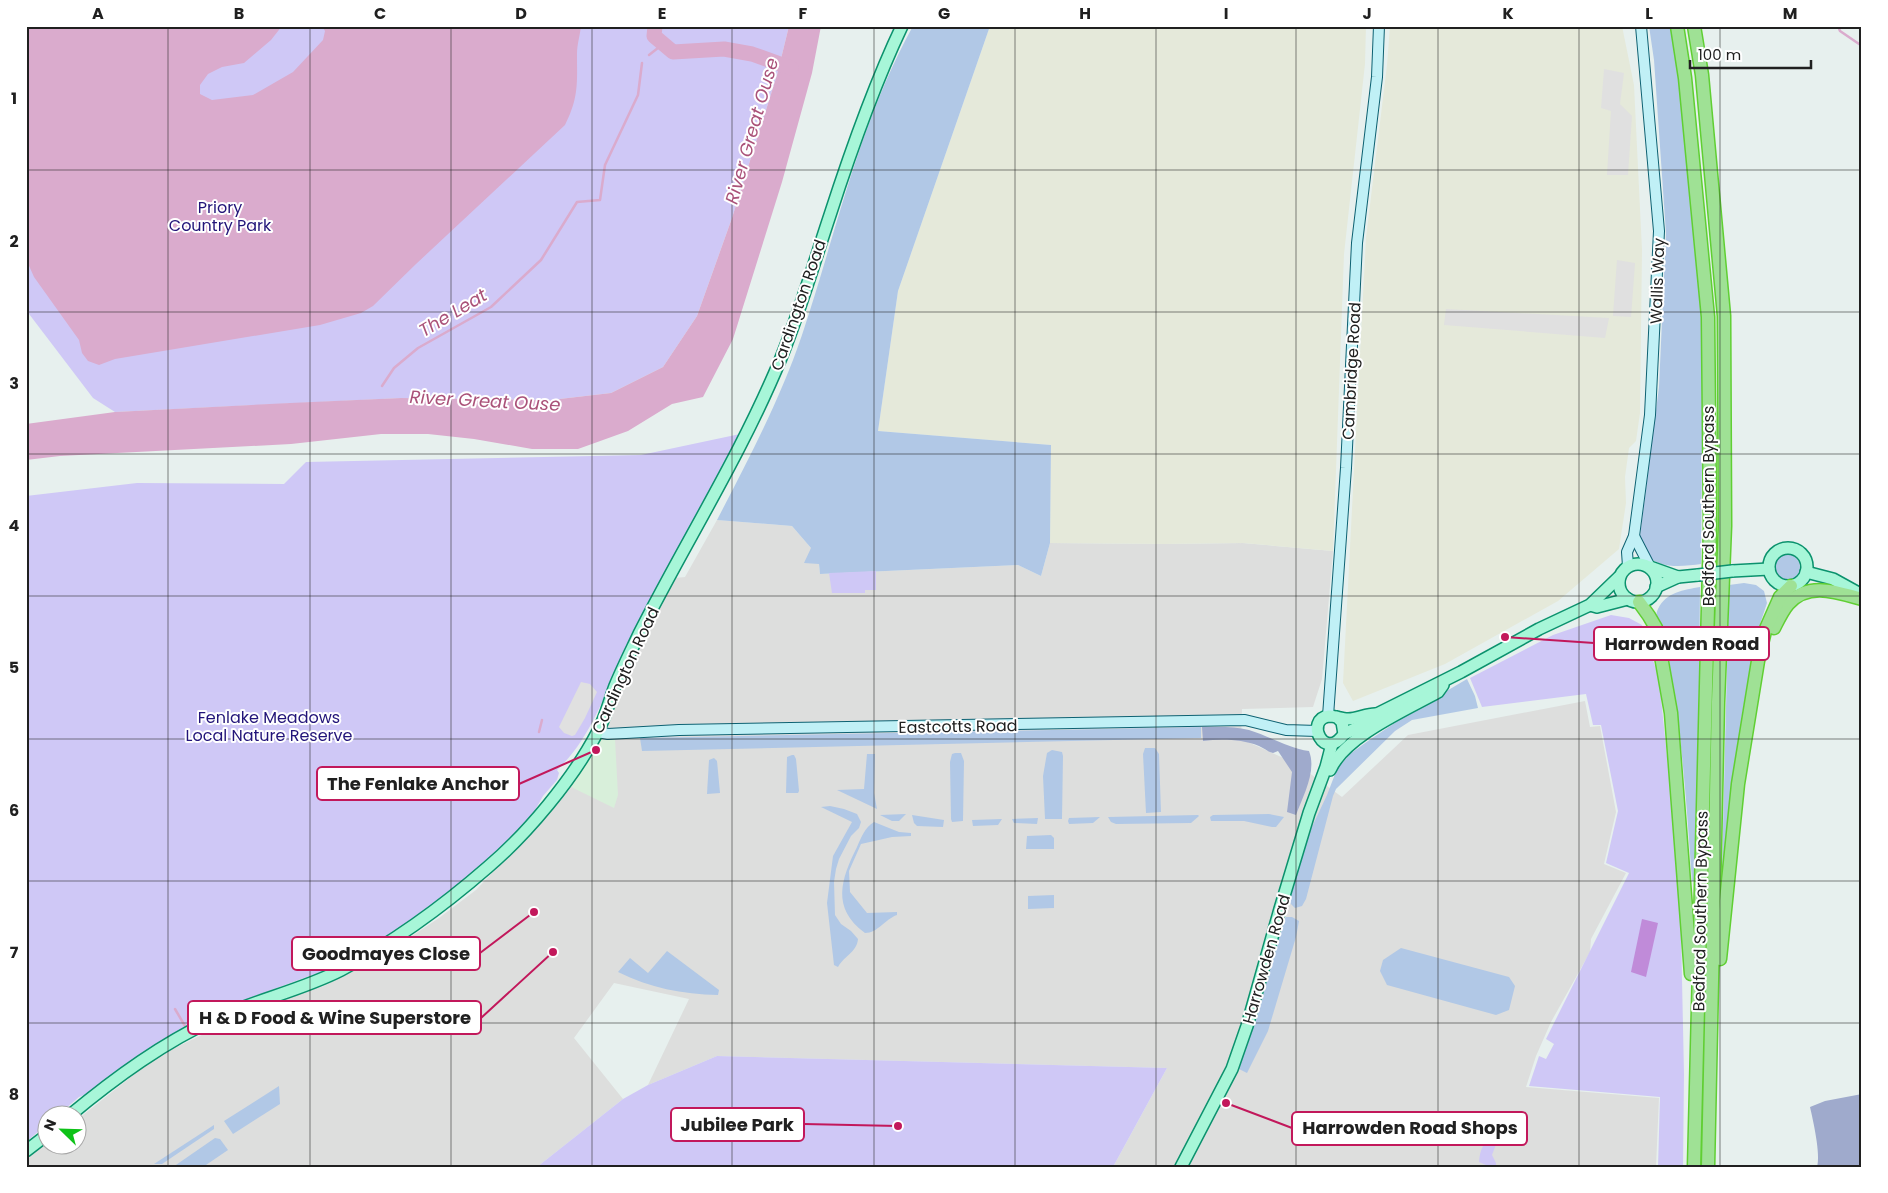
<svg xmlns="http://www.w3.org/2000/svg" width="1888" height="1193" viewBox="0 0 1888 1193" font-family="Poppins,sans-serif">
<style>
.residential{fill:#dddedd}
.commercial{fill:#d8efda}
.industrial{fill:#e5e9da}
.grass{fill:#b1c8e6}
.forest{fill:#9faacc}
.park{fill:#cfc8f6}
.pitch{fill:#c08bd9}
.parking{fill:#e0e0e0}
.water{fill:#daabcd}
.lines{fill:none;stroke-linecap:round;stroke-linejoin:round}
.stream{stroke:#daabcd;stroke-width:2.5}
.river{stroke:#daabcd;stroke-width:15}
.secondary-casing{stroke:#0d6172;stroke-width:12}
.primary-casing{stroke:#0b926d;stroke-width:14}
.highway-casing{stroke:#60cf33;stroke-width:15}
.secondary{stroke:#c0f0f6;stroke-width:10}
.primary{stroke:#a7f6d8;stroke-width:11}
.highway{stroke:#9fe195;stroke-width:12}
.primary-bridge-casing{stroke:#0b926d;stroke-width:14;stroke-linecap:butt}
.primary-bridge{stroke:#a7f6d8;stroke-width:11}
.grid{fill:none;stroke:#202020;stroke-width:1;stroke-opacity:0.55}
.labels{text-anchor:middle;stroke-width:4;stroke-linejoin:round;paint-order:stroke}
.park-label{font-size:16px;fill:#221479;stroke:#fff}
.street-label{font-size:16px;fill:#202020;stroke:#fff}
.water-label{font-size:18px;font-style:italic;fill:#aa5279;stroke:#fff}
.leader{fill:none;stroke:#c2185b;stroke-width:2}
.callout-dot{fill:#c2185b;stroke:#fff;stroke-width:2}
.callout{fill:#fff;stroke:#c2185b;stroke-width:2}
.callout-label{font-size:18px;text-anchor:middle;font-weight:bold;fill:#202020}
.neatline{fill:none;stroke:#202020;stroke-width:2}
.grid-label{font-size:16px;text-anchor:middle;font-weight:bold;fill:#202020}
</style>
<rect width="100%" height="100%" fill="#e7f0ee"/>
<!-- residential -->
<polygon class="residential" points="717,520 792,526 811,548 819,564 820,574 1018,565 1041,576 1050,543 1165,544 1243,543 1333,551 1322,679 1313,707 1242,709 1241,739 1297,764 1342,797 1408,735 1585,701 1590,727 1600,726 1616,812 1604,864 1626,873 1591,939 1590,952 1551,1022 1536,1056 1526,1087 1659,1098 1656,1167 1113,1167 1167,1068 717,1056 648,1085 689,999 614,983 574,1038 623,1099 537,1167 26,1167 26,1160 47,1143 48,1146 78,1146 78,1119 156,1057 260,1007 324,986 379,958 439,918 476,890 504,860 594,746 640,644 675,578 685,577"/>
<!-- commercial -->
<polygon class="commercial" points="602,737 615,739 618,795 614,808 565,784 595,750"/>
<!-- industrial -->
<g class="industrial">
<polygon points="990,26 1366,26 1365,64 1344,254 1333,551 1243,543 1165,544 1050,543 1051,445 878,431 898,291"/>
<polygon points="1390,26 1622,26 1634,85 1642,250 1640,413 1636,441 1629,448 1625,477 1626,503 1619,549 1558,601 1445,664 1353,701 1343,683 1366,238 1387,65"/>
</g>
<!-- grass -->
<g class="grass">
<path d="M913 26H990L898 291 878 431 1051 445 1050 543 1041 576 1018 565 820 574 819 564 804 563 811 548 792 526 717 520C748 460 780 400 802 335 837 230 859 124 913 26Z"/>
<path d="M1649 26H1673L1681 79 1703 318 1701 564C1685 566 1660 570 1647 555 1643 551 1642 542 1640 536L1659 387 1666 233 1654 60Z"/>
<circle cx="1787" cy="567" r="13"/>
<polygon points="1744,583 1756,585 1764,591 1767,603 1756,636 1742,715 1725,870 1722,870 1729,585"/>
<path d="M1700 587 1697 881H1692C1687 812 1683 743 1671 675 1669 661 1668 643 1663 630 1659 623 1654 617 1658 609 1666 592 1684 590 1700 587Z"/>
<polygon points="1467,679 1475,696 1478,708 1412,720 1395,731 1336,789 1333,796 1306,899 1302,906 1295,908 1290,903 1289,897 1304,844 1327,795 1337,769 1350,754 1368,741 1411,712"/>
<polygon points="1201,727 1201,738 642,751 640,738"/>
<polygon points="1145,748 1155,748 1159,754 1161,812 1146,813 1143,754"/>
<polygon points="1052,750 1062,752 1063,756 1062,819 1045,819 1043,776 1047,753"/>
<polygon points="955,753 961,753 964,761 963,821 952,822 951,819 950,762 952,754"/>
<polygon points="867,754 875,754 874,793 877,809 837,790 864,789"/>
<polygon points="792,755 794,755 796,759 799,791 798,793 786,793 787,757"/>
<polygon points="714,758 717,761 720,793 707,794 709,760"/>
<path d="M830 806 844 809 857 814 861 822 859 828 851 836 839 859 836 869 834 882 835 915 841 924 851 931 858 939C857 952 844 956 838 967L834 965 827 903 833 856 852 822 821 807Z"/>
<polygon points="906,814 899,821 892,821 880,815"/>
<polygon points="1269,814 1284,817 1276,827 1272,827 1244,821 1211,821 1210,817 1213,815"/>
<polygon points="912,815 944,820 943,827 917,826 914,823"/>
<polygon points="1198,815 1199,816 1191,823 1116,824 1111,822 1108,817"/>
<polygon points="1100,817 1093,823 1069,824 1068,821 1069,818"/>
<polygon points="1038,818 1037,824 1014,823 1012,819"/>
<polygon points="1002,819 998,825 973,826 972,820"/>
<path d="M874 822 899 832 911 833V836L892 837 861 844 849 871 850 892 867 913 897 912V915C885 919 878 933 865 933 831 908 841 879 857 847 861 838 865 827 874 822Z"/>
<polygon points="1051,835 1054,838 1054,849 1026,849 1027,836"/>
<polygon points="1054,895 1054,908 1028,909 1028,896"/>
<polygon points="1286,917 1292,917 1299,921 1296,937 1268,1031 1247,1073 1237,1068 1259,1009 1283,920"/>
<polygon points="1401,948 1509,977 1515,986 1509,1010 1496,1015 1387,985 1380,971 1383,960"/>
<path d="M667 951 719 990 718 995C682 994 650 988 618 972L630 958 648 973Z"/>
<polygon points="279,1086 280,1104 233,1134 224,1121"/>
<polygon points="214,1125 214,1129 162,1164 154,1164"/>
<polygon points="215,1138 220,1139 228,1150 203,1167 173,1167"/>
</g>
<!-- forest -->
<g class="forest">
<path d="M1202 727C1217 727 1234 726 1249 730 1269 736 1288 748 1309 751 1317 771 1303 796 1296 815L1287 812 1292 772 1278 751 1273 753C1268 752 1264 748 1259 746 1241 739 1221 739 1203 741Z"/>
<path d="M1862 1094V1167H1817C1821 1155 1813 1120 1810 1107L1825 1101Z"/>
</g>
<!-- park -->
<g class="park">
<polygon points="26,26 789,26 777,75 732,218 697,316 663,367 611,393 551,400 401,398 115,412 93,398 26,310"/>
<path d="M740 434C701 509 661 584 622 660 601 700 591 738 557 770L559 773 557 780 543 796 530 819 512 838 485 863 402 929 331 968 255 996 174 1034 136 1057 91 1092 79 1097 58 1115 48 1116 47 1124 26 1142V496L137 483 284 484 306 462 641 455Z"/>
<polygon points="876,571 876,590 865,590 865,593 832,593 829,573"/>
<polygon points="1611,615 1629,618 1642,625 1659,679 1680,883 1684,1074 1683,1167 1658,1167 1660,1097 1529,1086 1539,1056 1546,1059 1554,1044 1546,1039 1629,873 1606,863 1618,811 1601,725 1593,725 1586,694 1482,707 1470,678 1553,635"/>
<polygon points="717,1056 1167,1068 1113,1167 537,1167 623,1099 648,1085"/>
<path d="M1496 1134 1498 1139 1492 1155 1496 1163V1166L1486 1165 1479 1162C1480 1149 1484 1140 1496 1134Z"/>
</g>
<!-- pitch -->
<polygon class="pitch" points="1642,919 1658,923 1646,977 1631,972"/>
<!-- parking -->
<g class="parking">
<polygon points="1604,69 1624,73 1620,104 1632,116 1628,175 1607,175 1611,111 1601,108"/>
<polygon points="1617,260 1635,263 1631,317 1613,316"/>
<polygon points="1446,309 1609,318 1605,338 1444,325"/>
<polygon points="581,682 590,684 597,692 585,718 575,735 572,736 564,733 559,727"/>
</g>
<!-- water -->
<g class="water">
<path d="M26 26H282L271 40 244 63 222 67 208 74 200 85V94L212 100 253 95 293 72 323 40 325 31 322 26H581C580 35 577 45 577 54 577 83 579 97 565 125L416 264 373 306 361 313 320 325 115 359 99 365 88 361 82 353 79 340 34 277 26 259V219L28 212 26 206Z"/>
<polygon points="789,26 821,26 812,73 782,182 733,339 703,397 672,404 628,431 578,449 532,449 474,439 428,434 381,434 291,444 60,456 26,460 26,424 115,412 290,403 401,398 551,400 611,393 663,367 697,316 732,218 777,75"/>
</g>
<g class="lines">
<!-- stream -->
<g class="stream">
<polyline points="1838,26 1840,31 1862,46"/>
<polyline points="649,55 663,44"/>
<polyline points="382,386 394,368 418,348 491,307 541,260 577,202 600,200 605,165 638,95 642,63"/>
<polyline points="539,732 542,720"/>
<polyline points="175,1009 185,1026"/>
</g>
<!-- river -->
<polyline class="river" points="655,26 654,36 673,52 724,49 752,54 791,68"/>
<defs>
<g id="secondary">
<polyline points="1634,536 1650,567"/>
<polyline points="1628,566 1627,552 1634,536 1650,415 1659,231 1641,26"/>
<polyline points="1328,716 1346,468 1357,243 1377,77 1379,26"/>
<polyline points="598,732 608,734 679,730 1245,720 1286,730 1317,731"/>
</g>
<g id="primary">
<circle cx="1788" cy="567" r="19"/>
<circle cx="1638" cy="583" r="19"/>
<polyline points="1650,567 1678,577"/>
<polyline points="1732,571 1769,569"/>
<polyline points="1806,572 1833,579 1862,595"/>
<polyline points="1656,587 1678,577 1698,575"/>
<polyline points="1590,605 1597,607 1628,599"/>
<path d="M1337 717 1342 722 1344 734C1324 763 1304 719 1329 716 1335 716 1342 719 1348 719 1357 719 1366 714 1375 714"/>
<polyline points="1344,734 1365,724 1377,714 1461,672 1539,629 1590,605 1619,577"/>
<path d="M1330 770C1345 736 1406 710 1438 692L1443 685"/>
<path d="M69 1116C116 1077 164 1042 219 1017 259 999 302 990 341 970 396 941 441 908 488 867 527 834 573 779 597 733 605 719 609 702 615 686 622 669 631 651 639 634 686 541 741 455 781 358 800 311 814 263 830 215 851 150 873 87 902 26"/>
<polyline points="26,1151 48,1134"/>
<polyline points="1181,1167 1232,1069 1247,1026 1280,909 1309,813 1326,767 1332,744"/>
</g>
<g id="highway">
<polyline points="1677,26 1685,78 1708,317 1710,526 1694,1167"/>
<polyline points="1694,26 1702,75 1724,316 1725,526 1718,702 1708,1167"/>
<polyline points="1639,602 1649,616 1656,628 1671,713 1691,974"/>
<path d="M1774 628C1778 620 1782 611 1788 604 1808 581 1837 592 1862 599"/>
<polyline points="1720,959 1738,784 1758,661 1765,631 1780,597 1791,586"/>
</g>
</defs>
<!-- secondary casing -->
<use href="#secondary" class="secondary-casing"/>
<!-- primary casing -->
<use href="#primary" class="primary-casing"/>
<!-- highway casing -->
<use href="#highway" class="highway-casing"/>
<!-- secondary -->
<use href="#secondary" class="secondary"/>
<!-- primary -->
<use href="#primary" class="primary"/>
<!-- highway -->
<use href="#highway" class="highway"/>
<defs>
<polyline id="primary-bridge" points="1698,575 1732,571"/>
</defs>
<!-- primary-bridge casing -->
<use href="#primary-bridge" class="primary-bridge-casing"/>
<!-- primary-bridge -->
<use href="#primary-bridge" class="primary-bridge"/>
</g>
<!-- grid -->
<path class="grid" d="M168 26V1167M310 26V1167M451 26V1167M592 26V1167M732 26V1167M874 26V1167M1015 26V1167M1156 26V1167M1296 26V1167M1438 26V1167M1579 26V1167M1720 26V1167M26 170H1862M26 312H1862M26 454H1862M26 596H1862M26 739H1862M26 881H1862M26 1023H1862"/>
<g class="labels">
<!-- park labels -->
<g class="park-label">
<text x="220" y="213">Priory<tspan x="220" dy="18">Country Park</tspan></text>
<text x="269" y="723">Fenlake Meadows<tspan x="269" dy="18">Local Nature Reserve</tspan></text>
</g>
<!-- street labels -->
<g class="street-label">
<text transform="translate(1657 281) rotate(-88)" y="6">Wallis Way</text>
<text transform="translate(798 305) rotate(-71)" y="6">Cardington Road</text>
<text transform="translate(1351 371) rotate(-87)" y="6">Cambridge Road</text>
<text transform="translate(1708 506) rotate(-90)" y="6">Bedford Southern Bypass</text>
<text transform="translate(625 670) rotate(-65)" y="6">Cardington Road</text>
<text transform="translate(958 726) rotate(-1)" y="6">Eastcotts Road</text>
<text transform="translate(1700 911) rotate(-89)" y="6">Bedford Southern Bypass</text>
<text transform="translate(1266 959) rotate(-74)" y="6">Harrowden Road</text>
</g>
<!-- water labels -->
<g class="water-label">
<text transform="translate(752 131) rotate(-74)" y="6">River Great Ouse</text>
<text transform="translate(453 313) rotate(-31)" y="6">The Leat</text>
<text transform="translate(485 401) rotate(3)" y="6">River Great Ouse</text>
</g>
</g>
<!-- callouts -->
<path class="leader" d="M1505 637L1594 643M596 750L519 784M534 912L480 953M553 952L481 1018M898 1126L804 1124M1226 1103L1292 1128"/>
<g class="callout-dot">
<circle cx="1505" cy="637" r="5"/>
<circle cx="596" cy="750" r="5"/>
<circle cx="534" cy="912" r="5"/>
<circle cx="553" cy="952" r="5"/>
<circle cx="898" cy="1126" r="5"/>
<circle cx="1226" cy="1103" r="5"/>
</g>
<g class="callout">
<rect x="1594" y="627" width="175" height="33" rx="5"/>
<rect x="317" y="767" width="202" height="33" rx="5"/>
<rect x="292" y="937" width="188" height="33" rx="5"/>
<rect x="188" y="1001" width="293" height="33" rx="5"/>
<rect x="671" y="1108" width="133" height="33" rx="5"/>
<rect x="1292" y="1112" width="235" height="33" rx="5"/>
</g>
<g class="callout-label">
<text x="1682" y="650">Harrowden Road</text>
<text x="418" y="790">The Fenlake Anchor</text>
<text x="386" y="960">Goodmayes Close</text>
<text x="335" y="1024">H &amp; D Food &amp; Wine Superstore</text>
<text x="737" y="1131">Jubilee Park</text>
<text x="1410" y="1134">Harrowden Road Shops</text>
</g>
<!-- border -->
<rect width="1888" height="1193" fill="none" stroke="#ffffff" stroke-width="55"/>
<!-- north arrow -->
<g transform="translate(62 1130) rotate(293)"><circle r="24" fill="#ffffff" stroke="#a6a6a6"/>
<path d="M0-4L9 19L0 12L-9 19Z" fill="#0ec218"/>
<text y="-8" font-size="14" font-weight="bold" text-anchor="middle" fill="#202020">N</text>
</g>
<!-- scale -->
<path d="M1690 60v8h121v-8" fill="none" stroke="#202020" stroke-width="2.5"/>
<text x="1698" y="60" font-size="15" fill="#202020" stroke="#ffffff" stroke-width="4" paint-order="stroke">100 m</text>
<rect x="28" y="28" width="1832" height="1138" class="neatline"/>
<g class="grid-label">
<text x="98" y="19">A</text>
<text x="239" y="19">B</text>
<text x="380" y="19">C</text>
<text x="521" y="19">D</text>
<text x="662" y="19">E</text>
<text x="803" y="19">F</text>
<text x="944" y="19">G</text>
<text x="1085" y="19">H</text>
<text x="1226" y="19">I</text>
<text x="1367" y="19">J</text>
<text x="1508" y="19">K</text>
<text x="1649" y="19">L</text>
<text x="1790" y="19">M</text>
<text x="14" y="104">1</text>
<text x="14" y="247">2</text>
<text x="14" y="389">3</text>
<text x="14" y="531">4</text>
<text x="14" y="673">5</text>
<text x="14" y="816">6</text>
<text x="14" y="958">7</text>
<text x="14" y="1100">8</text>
</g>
</svg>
